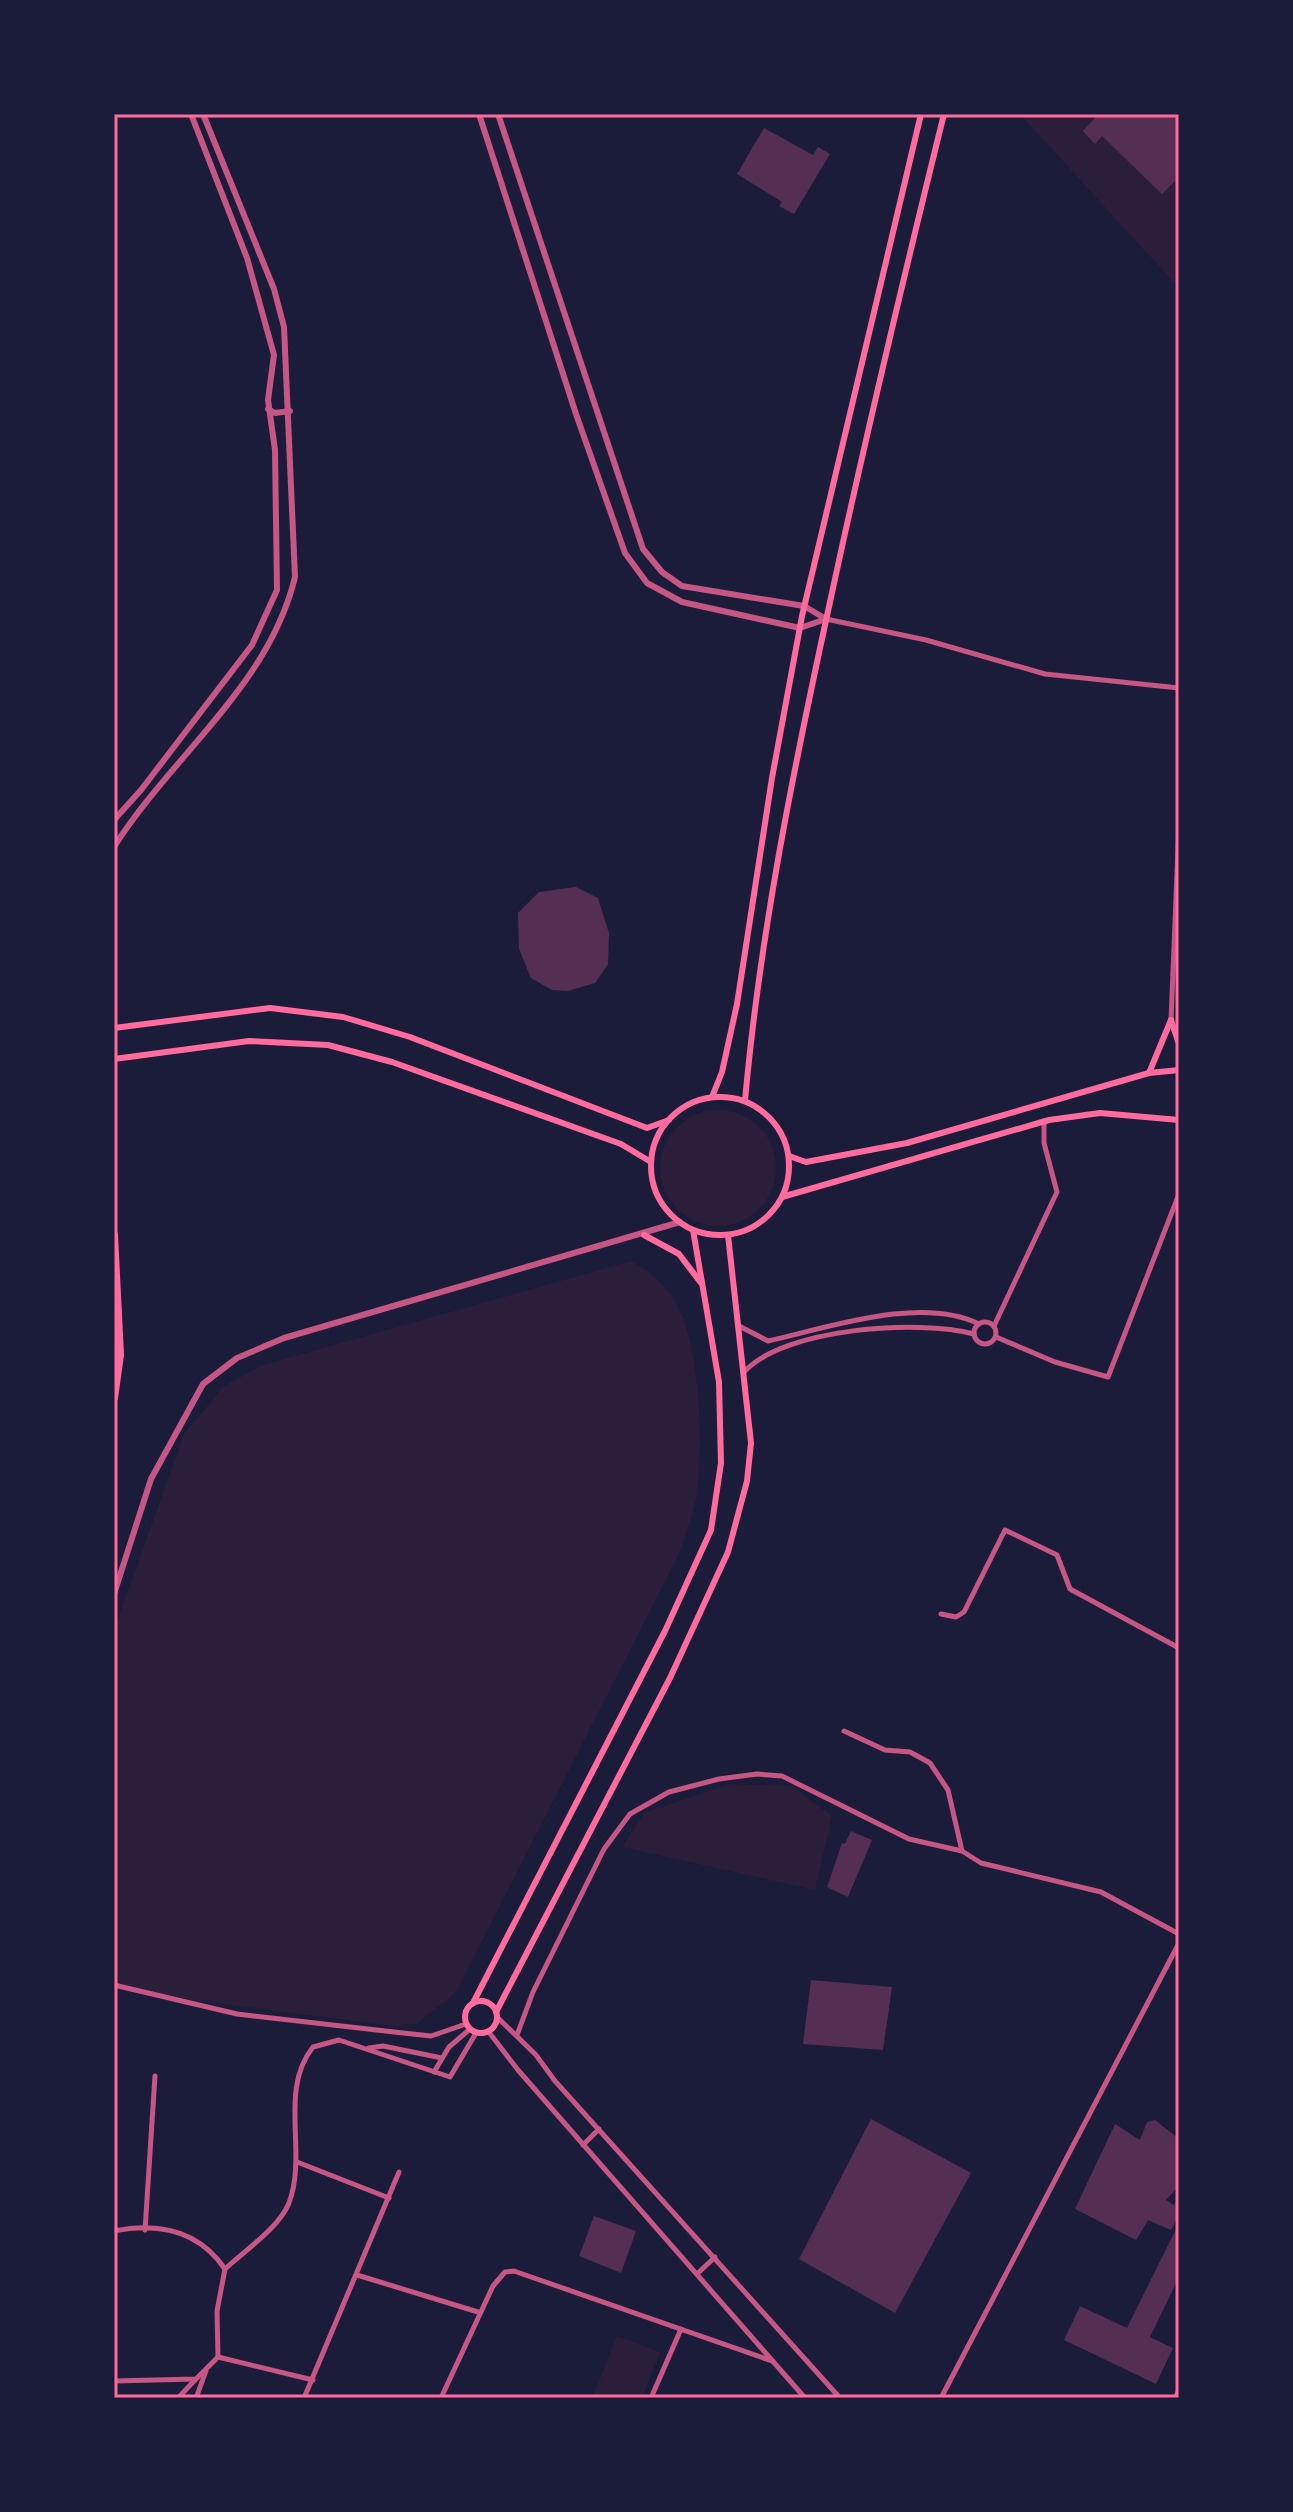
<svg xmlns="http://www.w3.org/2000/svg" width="1293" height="2512" viewBox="0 0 1293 2512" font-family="'Nunito Sans',sans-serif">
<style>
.green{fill:#2a1e3b}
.building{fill:#542f53}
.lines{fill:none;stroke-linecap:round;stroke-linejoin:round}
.minor{stroke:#c65784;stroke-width:5}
.tertiary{stroke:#c65784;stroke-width:6}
.secondary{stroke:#ff6b9d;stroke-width:6}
.trunk{stroke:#ff6b9d;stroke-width:8}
.neatline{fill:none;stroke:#ff6b9d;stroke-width:3}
</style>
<rect width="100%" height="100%" fill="#1b1b3a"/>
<!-- green -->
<g class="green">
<polygon points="1020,114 1179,114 1179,288"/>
<circle cx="718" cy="1168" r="58"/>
<path d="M631 1261C646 1270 658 1278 669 1292 702 1335 704 1447 696 1498 693 1516 685 1535 680 1552L456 1992 417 2024 393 2026 191 2000 114 1984V1630L184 1434 224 1386 263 1365Z"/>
<polygon points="730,1784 792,1786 832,1816 815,1890 622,1847 644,1813"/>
<polygon points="617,2336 660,2352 642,2398 592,2398"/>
</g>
<!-- building -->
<g class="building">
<polygon points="1091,114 1179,114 1179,177 1162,194 1102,136 1095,144 1083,131 1095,118"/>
<polygon points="764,128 813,155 818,147 830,154 794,214 779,206 782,202 737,174"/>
<polygon points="576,887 598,898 609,933 608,964 595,983 568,991 552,990 531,978 519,949 518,913 539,892"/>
<polygon points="851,1831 872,1840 848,1897 827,1887 842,1843 845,1844"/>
<polygon points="811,1980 892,1987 883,2050 803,2044"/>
<polygon points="871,2119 971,2173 895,2313 799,2259"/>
<polygon points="1155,2120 1179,2139 1179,2186 1166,2200 1174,2205 1179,2195 1179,2215 1171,2230 1148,2220 1136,2240 1075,2209 1115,2124 1140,2140 1147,2122"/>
<polygon points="594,2216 636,2231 621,2273 579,2256"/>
<polygon points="1179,2223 1179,2277 1150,2337 1173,2348 1156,2384 1064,2340 1080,2306 1127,2328"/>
</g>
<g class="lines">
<!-- minor -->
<g class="minor">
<polyline points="826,619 926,640 1045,674 1179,688"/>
<polyline points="1171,1020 1179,824"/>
<circle cx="985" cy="1333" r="11"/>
<path d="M739 1326 768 1341C827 1328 921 1295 979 1324"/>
<polyline points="994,1326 1057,1192 1044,1143 1044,1121"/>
<polyline points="996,1337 1055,1362 1108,1377 1179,1194"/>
<path d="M744 1372C784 1328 918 1319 974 1334"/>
<polyline points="941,1614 956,1617 964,1612 1005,1530 1057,1555 1070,1589 1179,1648"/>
<polyline points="844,1731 885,1750 910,1752 930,1763 948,1790 962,1851 981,1863 1101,1892 1179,1934"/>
<polyline points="114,1985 237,2014 394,2032 431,2036 466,2024"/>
<polyline points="497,2017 536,2055 555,2081 840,2398"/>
<polyline points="488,2031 518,2070 805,2398"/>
<polyline points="517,2035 533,1992 604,1849 630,1814 669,1792 719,1779 757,1774 782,1776 909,1839 962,1851"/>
<polyline points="369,2048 383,2046 442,2058"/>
<polyline points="434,2072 449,2047 470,2029"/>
<polyline points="583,2145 599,2129"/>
<polyline points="297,2162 389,2198"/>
<polyline points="145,2230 155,2076"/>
<path d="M114 2231C159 2222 199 2231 225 2269L217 2311 218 2357 196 2379 114 2381"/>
<path d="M225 2269C244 2251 279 2228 289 2203 308 2152 278 2091 313 2047L339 2040 450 2077 476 2033"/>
<polyline points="697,2274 715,2257"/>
<polyline points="357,2275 478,2312"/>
<polyline points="218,2357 313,2380"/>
<polyline points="178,2398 196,2379"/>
<polyline points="196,2398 206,2371"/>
<polyline points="304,2398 399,2172"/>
<polyline points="441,2398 493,2286 505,2272 514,2271 772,2361"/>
<polyline points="651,2398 681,2329"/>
<polyline points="941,2398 1179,1943"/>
<polyline points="1175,2398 1179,2390"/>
</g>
<!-- tertiary -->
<g class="tertiary">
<polyline points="479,114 576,414 625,553 647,583 682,602 800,628 826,619"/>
<polyline points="498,114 643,549 662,572 682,586 804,606 826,619"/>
<polyline points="268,409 275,413 290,411"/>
<polyline points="114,820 141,790 252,645 277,590 275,450 268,400 274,355 247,258 191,114"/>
<path d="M114 847C172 755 269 686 295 577L284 327 274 289 203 114"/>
<polyline points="114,1594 151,1479 203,1384 237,1358 284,1338 680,1222"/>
</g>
<!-- secondary -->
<g class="secondary">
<polyline points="1171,1020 1179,1044"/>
<polyline points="114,1028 270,1008 343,1017 410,1037 647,1128 669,1120"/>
<polyline points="114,1059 249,1041 328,1045 392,1062 621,1144 651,1162"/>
<polyline points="1149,1073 1171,1020"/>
<polyline points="712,1097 722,1072 737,1004 772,778 802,616 921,114"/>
<circle cx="720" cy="1166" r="69"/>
<path d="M745 1101C760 933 794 767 830 602 865 439 904 276 944 114"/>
<polyline points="789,1156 806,1162 907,1143 1149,1073 1179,1070"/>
<polyline points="782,1197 1049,1120 1100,1113 1179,1120"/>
<polyline points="644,1235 679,1254 701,1283"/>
<circle cx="481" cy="2017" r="16"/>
<polyline points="473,2003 665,1631 711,1530 721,1463 719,1382 693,1230"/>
<polyline points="496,2012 670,1678 728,1552 747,1481 751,1443 728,1235"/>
</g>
<!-- trunk -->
<polyline class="trunk" points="114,1235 120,1355 114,1398"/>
</g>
<!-- border -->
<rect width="1293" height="2512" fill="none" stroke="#1b1b3a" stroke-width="232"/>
<rect x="116" y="116" width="1061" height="2280" class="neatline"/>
</svg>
